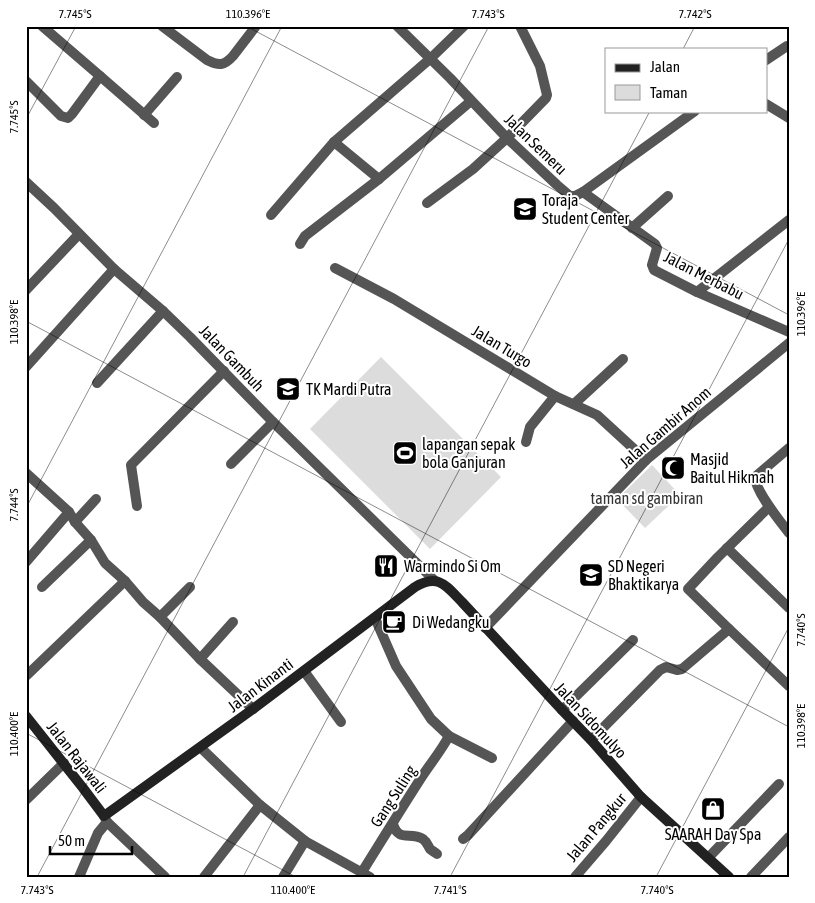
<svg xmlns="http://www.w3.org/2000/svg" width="815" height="903" viewBox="0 0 815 903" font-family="'Asap Condensed',sans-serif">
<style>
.green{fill:#dcdcdc}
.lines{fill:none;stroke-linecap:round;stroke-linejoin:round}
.minor{stroke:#555;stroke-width:10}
.tertiary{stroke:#555;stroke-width:10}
.secondary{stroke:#222;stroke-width:10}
.ticks{fill:none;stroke:#000;stroke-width:1;stroke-opacity:0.45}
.labels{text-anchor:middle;stroke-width:4;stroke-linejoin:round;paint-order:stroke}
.street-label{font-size:16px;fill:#000;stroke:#fff}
.poi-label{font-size:16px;fill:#000;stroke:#fff;text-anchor:start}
.park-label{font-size:16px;fill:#333;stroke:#fff}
.neatline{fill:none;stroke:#000;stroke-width:2}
.ticks-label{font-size:12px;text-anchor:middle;fill:#000}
</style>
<rect width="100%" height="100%" fill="#fff"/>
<!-- green -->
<g class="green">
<polygon points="381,357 501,477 430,549 310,429"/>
<polygon points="652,465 680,495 645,528 617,499"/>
</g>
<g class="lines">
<!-- minor -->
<g class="minor">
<polyline points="42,26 100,76"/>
<path d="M162 26 207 60C219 66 224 66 233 56L256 26"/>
<polyline points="397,26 450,78 507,138 557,185 570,196 575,196 583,192 695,111"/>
<polyline points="766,60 787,46"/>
<polyline points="26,81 61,116 68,118 72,114 100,76 154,123"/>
<polyline points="766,104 789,118"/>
<polyline points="144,115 177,77"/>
<polyline points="334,142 379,179"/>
<polyline points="26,182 54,208 114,269 163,311 190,337 273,422 434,580"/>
<polyline points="583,192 655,244 657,248 652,265 654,270 697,292 789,332"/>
<polyline points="427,203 473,169 507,138 546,98 547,95 540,66 520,26"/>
<polyline points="271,215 334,142 431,58 464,26"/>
<polyline points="632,228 668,196"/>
<polyline points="300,244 305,236 379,179 471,101"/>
<polyline points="335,268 394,299 555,396 597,415 646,460"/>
<polyline points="26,290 79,234"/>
<polyline points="697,292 789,220"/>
<polyline points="26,367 114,269"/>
<polyline points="97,383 163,311"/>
<polyline points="574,404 623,359"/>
<polyline points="526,442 530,427 555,396"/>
<path d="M789 448 755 477C755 491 780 521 789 533"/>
<polyline points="231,464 273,422"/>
<polyline points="26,473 69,512 75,522 91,540 105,563 125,581 143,602 160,617 200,659 253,709"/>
<polyline points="137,506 131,465 224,371"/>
<polyline points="769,507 718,557 688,589 729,629 789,686"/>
<polyline points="75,522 96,499"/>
<polyline points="727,548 789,608"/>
<polyline points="26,562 69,512"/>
<polyline points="42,587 91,540"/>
<polyline points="160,617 190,587"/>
<polyline points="375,618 396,666 431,719 449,736 492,758"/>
<polyline points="200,659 233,622"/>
<polyline points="304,671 341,722"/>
<polyline points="26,676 125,581"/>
<polyline points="562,710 633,640"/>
<polyline points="591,740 660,670 666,667 677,670 682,669 729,629"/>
<polyline points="201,748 260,805 305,841 370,877"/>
<polyline points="26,800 64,763"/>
<polyline points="107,822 165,877"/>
<path d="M393 824C399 843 410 831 423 839 427 842 428 846 430 849 431 850 436 853 437 854"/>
<polyline points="463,839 468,835 573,721"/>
<polyline points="708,858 779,784"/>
<path d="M362 872C382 840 401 809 421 778 430 764 441 751 449 736"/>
<polyline points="204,877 260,805"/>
<polyline points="283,877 305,841"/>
<polyline points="575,877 606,841 641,797"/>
<polyline points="751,877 789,837"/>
</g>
<!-- tertiary -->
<g class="tertiary">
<polyline points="485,628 646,460 789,343"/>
<polyline points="79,877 98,833 107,822 104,816"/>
</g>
<!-- secondary -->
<path class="secondary" d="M26 716 83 788 104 816 253 709 415 587C439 573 446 586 462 602L562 710 591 740 641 797 729 877"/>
</g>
<!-- ticks -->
<path class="ticks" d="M246 26 789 315M683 49 695 26M26 119 76 26M26 321 789 727M26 508 282 26M26 733 296 877M37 877 489 26M243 877 650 111M450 877 789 239M656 877 789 627"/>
<!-- icons -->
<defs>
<symbol id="school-square" viewBox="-11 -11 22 22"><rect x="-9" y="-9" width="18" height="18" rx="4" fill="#000" stroke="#fff"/><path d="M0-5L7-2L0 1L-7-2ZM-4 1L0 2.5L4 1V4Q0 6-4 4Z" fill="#fff"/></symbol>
<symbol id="stadium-square" viewBox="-11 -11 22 22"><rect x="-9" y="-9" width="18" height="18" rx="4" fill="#000" stroke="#fff"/><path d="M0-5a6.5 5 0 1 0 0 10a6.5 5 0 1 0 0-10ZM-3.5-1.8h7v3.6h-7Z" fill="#fff"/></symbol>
<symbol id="mosque-square" viewBox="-11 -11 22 22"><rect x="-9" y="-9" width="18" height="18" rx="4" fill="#000" stroke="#fff"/><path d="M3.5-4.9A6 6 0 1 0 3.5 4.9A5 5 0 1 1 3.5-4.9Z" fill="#fff"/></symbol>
<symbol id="restaurant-square" viewBox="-11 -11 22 22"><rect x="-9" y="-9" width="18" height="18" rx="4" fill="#000" stroke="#fff"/><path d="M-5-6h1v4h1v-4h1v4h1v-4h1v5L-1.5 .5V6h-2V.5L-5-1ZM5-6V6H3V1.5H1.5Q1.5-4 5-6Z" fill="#fff"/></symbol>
<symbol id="cafe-square" viewBox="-11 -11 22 22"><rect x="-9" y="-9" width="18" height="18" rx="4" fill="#000" stroke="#fff"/><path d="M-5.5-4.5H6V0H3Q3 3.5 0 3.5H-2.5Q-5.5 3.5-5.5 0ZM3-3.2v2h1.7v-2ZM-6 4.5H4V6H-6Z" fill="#fff"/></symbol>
<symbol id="shop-square" viewBox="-11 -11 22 22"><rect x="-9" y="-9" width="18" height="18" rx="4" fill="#000" stroke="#fff"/><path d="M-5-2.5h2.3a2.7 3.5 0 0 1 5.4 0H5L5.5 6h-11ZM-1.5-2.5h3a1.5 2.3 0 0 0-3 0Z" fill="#fff"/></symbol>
</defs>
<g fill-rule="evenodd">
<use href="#school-square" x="511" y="195" width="28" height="28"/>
<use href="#school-square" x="274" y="375" width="28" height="28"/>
<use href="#stadium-square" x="391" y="439" width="28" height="28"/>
<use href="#mosque-square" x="659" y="454" width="28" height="28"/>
<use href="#restaurant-square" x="372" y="552" width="28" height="28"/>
<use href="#school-square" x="577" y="561" width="28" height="28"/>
<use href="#cafe-square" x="380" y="608" width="28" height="28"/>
<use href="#shop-square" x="699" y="795" width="28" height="28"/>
</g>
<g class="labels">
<!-- street labels -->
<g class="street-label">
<text transform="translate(536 144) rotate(44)" y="6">Jalan Semeru</text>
<text transform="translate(704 275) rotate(27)" y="6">Jalan Merbabu</text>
<text transform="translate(502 346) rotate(31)" y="6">Jalan Turgo</text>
<text transform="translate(232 358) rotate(46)" y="6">Jalan Gambuh</text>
<text transform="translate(665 427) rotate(-41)" y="6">Jalan Gambir Anom</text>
<text transform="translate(260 685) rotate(-37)" y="6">Jalan Kinanti</text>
<text transform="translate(591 720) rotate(47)" y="6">Jalan Sidomulyo</text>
<text transform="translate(77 757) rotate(52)" y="6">Jalan Rajawali</text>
<text transform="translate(393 796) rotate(-57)" y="6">Gang Suling</text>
<text transform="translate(596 827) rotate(-50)" y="6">Jalan Pangkur</text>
</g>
<!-- poi labels -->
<g class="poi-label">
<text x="542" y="206">Toraja<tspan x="542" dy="18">Student Center</tspan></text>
<text x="306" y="395">TK Mardi Putra</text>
<text x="422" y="450">lapangan sepak<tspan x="422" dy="18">bola Ganjuran</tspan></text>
<text x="690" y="465">Masjid<tspan x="690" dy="18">Baitul Hikmah</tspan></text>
<text x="404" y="572">Warmindo Si Om</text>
<text x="608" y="572">SD Negeri<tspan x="608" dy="18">Bhaktikarya</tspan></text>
<text x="412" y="628">Di Wedangku</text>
<text x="713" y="840" text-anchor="middle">SAARAH Day Spa</text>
</g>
<!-- park labels -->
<g class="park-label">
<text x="647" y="504">taman sd gambiran</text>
</g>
</g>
<!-- border -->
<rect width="815" height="903" fill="none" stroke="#ffffff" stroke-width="55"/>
<!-- legend -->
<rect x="605" y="48" width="162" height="65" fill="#ffffff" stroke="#999999"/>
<rect x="615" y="64" width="25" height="8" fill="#222222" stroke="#999999"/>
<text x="650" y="72" font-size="15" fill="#000000">Jalan</text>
<rect x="615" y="85" width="25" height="15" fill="#dcdcdc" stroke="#999999"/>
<text x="650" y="98" font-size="15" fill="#000000">Taman</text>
<!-- scale -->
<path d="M50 846v8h82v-8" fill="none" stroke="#000000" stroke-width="2.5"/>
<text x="58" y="846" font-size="15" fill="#000000" stroke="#ffffff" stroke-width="4" paint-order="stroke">50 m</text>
<rect x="28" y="28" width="760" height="848" class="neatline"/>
<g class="ticks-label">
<text x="75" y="18">7.745°S</text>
<text x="248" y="18">110.396°E</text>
<text x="488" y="18">7.743°S</text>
<text x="695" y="18">7.742°S</text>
<text transform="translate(14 117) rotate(-90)" y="4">7.745°S</text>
<text transform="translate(801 314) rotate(-90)" y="4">110.396°E</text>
<text transform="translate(14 322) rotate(-90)" y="4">110.398°E</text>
<text transform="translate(14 505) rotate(-90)" y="4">7.744°S</text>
<text transform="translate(801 630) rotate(-90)" y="4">7.740°S</text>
<text transform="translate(801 726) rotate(-90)" y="4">110.398°E</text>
<text transform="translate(14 734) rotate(-90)" y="4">110.400°E</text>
<text x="37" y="894">7.743°S</text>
<text x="293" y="894">110.400°E</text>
<text x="450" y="894">7.741°S</text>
<text x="657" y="894">7.740°S</text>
</g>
</svg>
